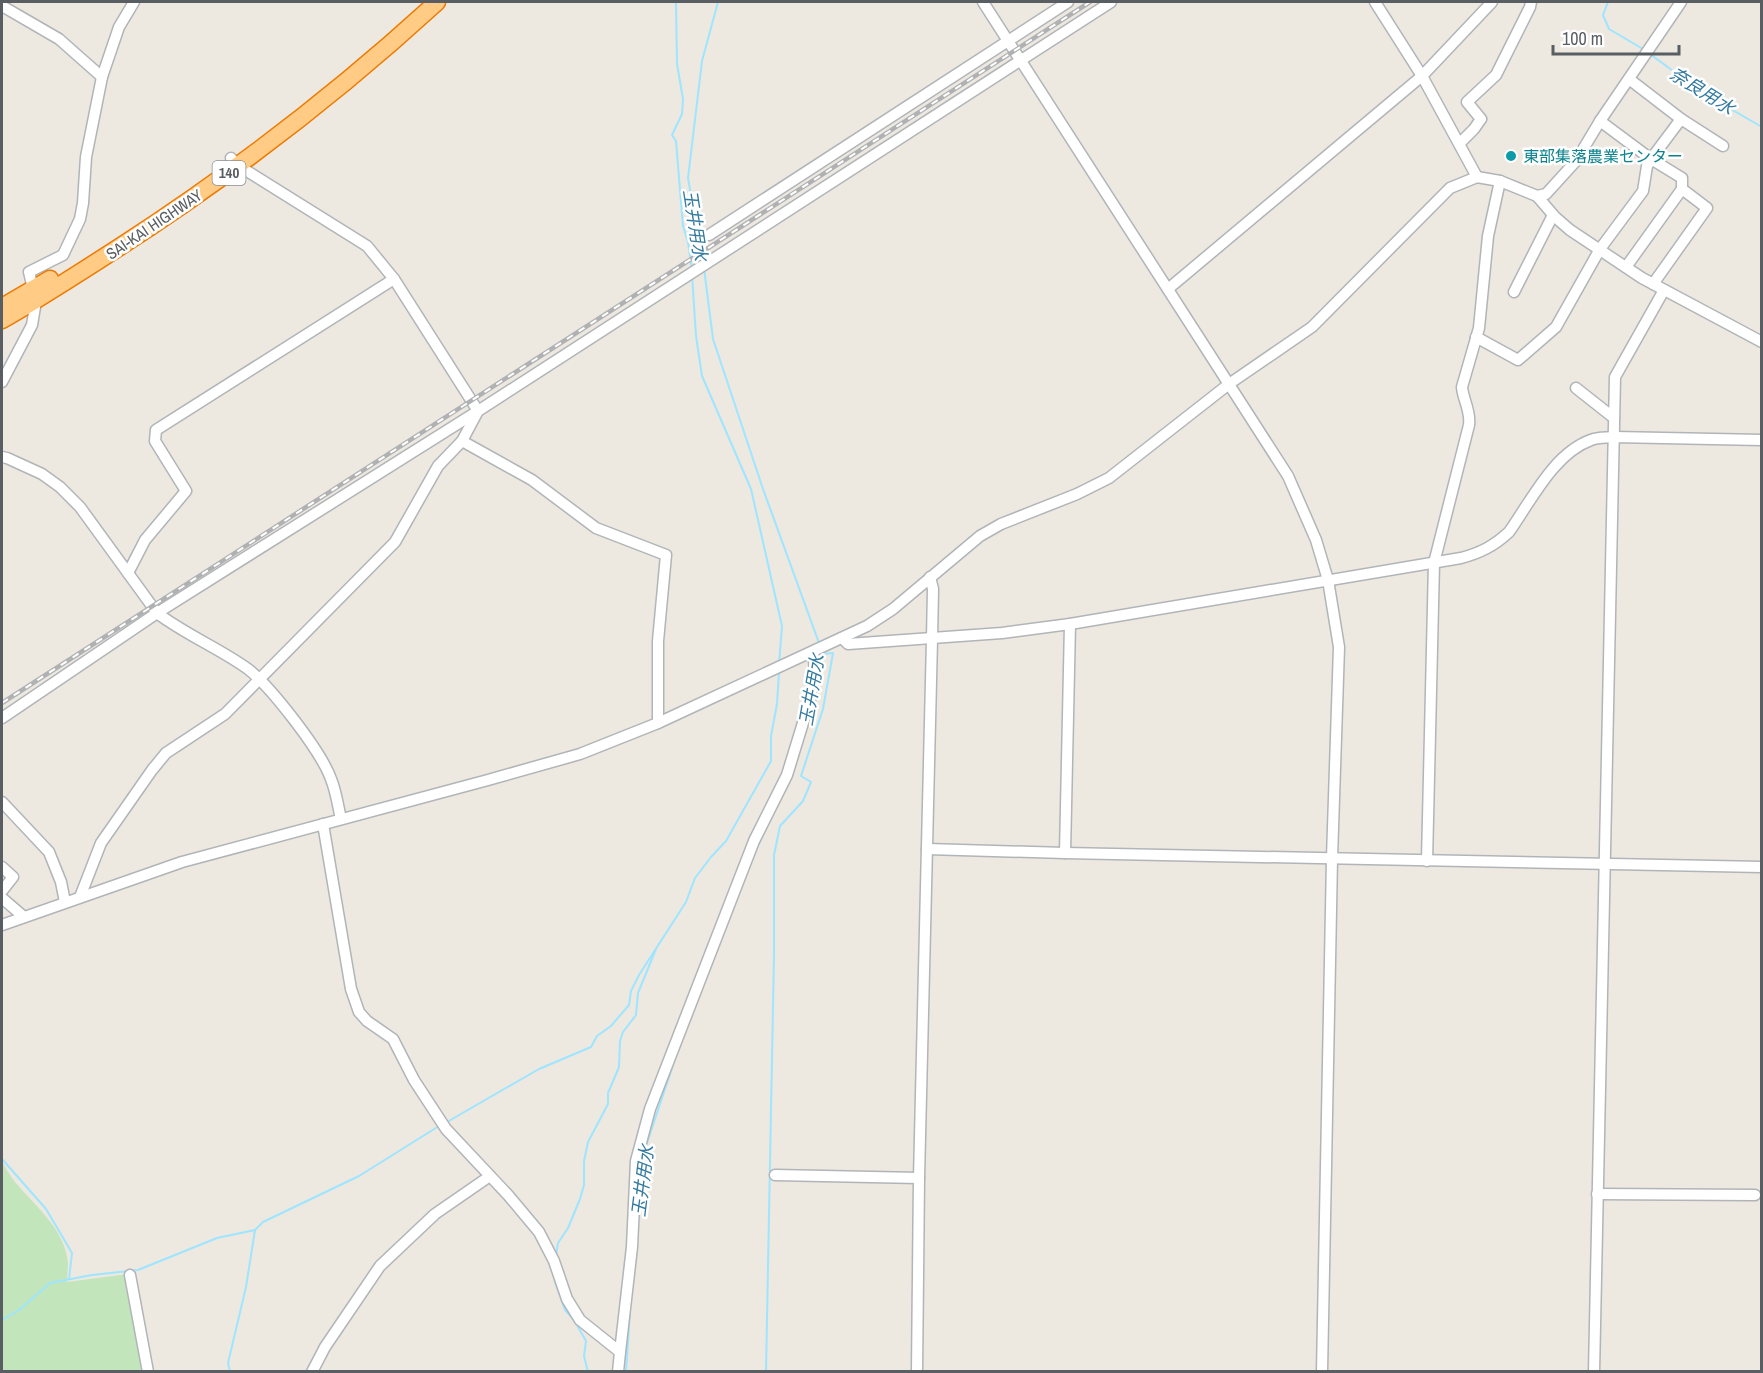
<svg xmlns="http://www.w3.org/2000/svg" width="1763" height="1373" viewBox="0 0 1763 1373" font-family="'Archivo Narrow','Noto Sans JP',sans-serif">
<style>
.green{fill:#c2e5bb}
.lines{fill:none;stroke-linecap:round;stroke-linejoin:round}
.stream{stroke:#9ee5ff;stroke-width:2}
.minor-casing{stroke:#b1b5b8;stroke-width:13}
.highway-casing{stroke:#ed7a00;stroke-width:19}
.minor{stroke:#fff;stroke-width:10}
.highway{stroke:#ffcb85;stroke-width:16}
.rail-casing{stroke:#b0b1b2;stroke-width:4.5}
.rail{stroke:#fff;stroke-width:2;stroke-dasharray:7;stroke-linecap:butt}
.culture-dot{fill:#0f9aa8;stroke:#fff;stroke-width:2}
.labels{text-anchor:middle;stroke-width:5;stroke-linejoin:round;paint-order:stroke}
.shield{fill:#fff;stroke:#8b8e91;stroke-width:1.5}
.shield-label{font-size:15px;font-weight:bold;fill:#595e62}
.culture-label{font-size:16px;fill:#0d838f;stroke:#fff;text-anchor:start}
.street-label{font-size:16px;fill:#595e62;stroke:#fff}
.water-label{font-size:18px;font-style:italic;fill:#357ba0;stroke:#fff}
</style>
<rect width="100%" height="100%" fill="#ede8e0"/>
<!-- green -->
<path class="green" d="M2 1162C6 1168 10 1176 15 1182 35 1206 65 1229 68 1263 68 1269 67 1276 67 1282L128 1274 125 1284 145 1371H2Z"/>
<g class="lines">
<!-- stream -->
<g class="stream">
<polyline points="676,2 677,64 683,99 682,114 672,135 676,141 683,226 688,242 692,270"/>
<polyline points="1608,2 1603,15 1609,29 1643,49"/>
<polyline points="1650,54 1703,93 1762,127"/>
<polyline points="703,263 688,178 702,61 718,2"/>
<polyline points="704,268 713,339 763,489 819,643"/>
<polyline points="692,275 696,336 702,376 751,489 782,626 779,664"/>
<polyline points="820,666 821,651"/>
<polyline points="756,850 773,814"/>
<polyline points="447,1122 539,1069 591,1047 597,1036 611,1026 629,1005 631,991 639,975 686,902 695,878 711,857 726,841 771,761 771,736 777,704 779,672"/>
<polyline points="2,1159 46,1209 72,1253 69,1279"/>
<polyline points="640,1177 645,1149 673,1065"/>
<polyline points="556,1255 558,1243 568,1228 580,1199 584,1185 584,1161 588,1142 608,1104 608,1093 619,1067 620,1041 623,1032 636,1015 638,993 656,949"/>
<polyline points="552,1266 555,1282 565,1310 574,1320 586,1341 584,1356 588,1372"/>
<polyline points="2,1320 19,1310 50,1283 92,1275 138,1270 217,1238 255,1230 263,1222 359,1176 439,1126"/>
<polyline points="230,1372 228,1363 246,1287 255,1230"/>
<polyline points="626,1372 630,1311"/>
<polyline points="766,1372 774,955 774,855 780,826 803,801 811,782 801,776 823,709 833,653 822,654"/>
</g>
<defs>
<g id="minor">
<polyline points="983,2 1288,476 1316,540 1328,580 1339,647 1332,858 1322,1372"/>
<polyline points="1375,2 1422,76 1477,177"/>
<polyline points="2,6 59,39 102,77"/>
<polyline points="1681,119 1723,146"/>
<polyline points="1600,121 1651,159 1681,119 1629,79"/>
<polyline points="1460,143 1474,129 1481,119 1467,102 1496,75 1530,7 1531,2"/>
<polyline points="1537,196 1555,217 1570,230 1642,278 1762,342"/>
<polyline points="709,235 1068,2"/>
<polyline points="1653,284 1707,208 1682,189"/>
<polyline points="1168,289 1422,76 1492,2"/>
<polyline points="1514,292 1553,215"/>
<polyline points="1476,337 1518,360 1556,327 1600,249 1643,191 1647,166 1651,159 1682,178 1682,189 1626,267"/>
<polyline points="2,382 32,325 36,301 29,272 63,255 80,219 83,203 86,157 102,77 119,27 134,2"/>
<polyline points="1576,388 1614,418"/>
<polyline points="462,441 532,480 596,528 666,555 658,641 658,723"/>
<path d="M2 457 7 458 42 474 60 487 80 507 157 613C186 635 219 648 248 669 271 687 321 751 331 779 336 791 338 806 341 819"/>
<polyline points="128,573 145,540 186,491 155,441 156,430 394,279"/>
<path d="M842 638 848 644 1002 633 1070 624 1461 558C1480 553 1494 546 1509 532 1531 501 1554 453 1591 440 1598 437 1607 438 1614 437L1762 440"/>
<polyline points="2,718 157,613 478,411 1111,2"/>
<polyline points="2,802 49,852 61,882 65,902"/>
<polyline points="323,824 351,989 359,1012 367,1021 393,1039 414,1080 446,1129 508,1195 539,1232 554,1261 567,1299 580,1320 620,1352 618,1372"/>
<polyline points="927,849 1065,853 1762,867"/>
<polyline points="1065,853 1070,624"/>
<path d="M1427 861 1434 563 1469 425C1471 411 1463 400 1462 387L1479 328 1488 236 1500 181"/>
<polyline points="2,867 13,877 2,891"/>
<polyline points="80,897 101,843 152,770 166,753 225,714 395,542 438,466 462,441 478,411 394,279 367,246 239,166 231,158"/>
<polyline points="2,898 24,917"/>
<polyline points="2,925 182,862 488,780 580,754 658,723 867,626 893,609 980,536 1001,524 1077,494 1109,478 1229,384 1312,327 1450,188 1477,177 1500,181 1537,196 1546,194 1576,161 1600,121 1681,2"/>
<polyline points="775,1175 919,1178"/>
<polyline points="1597,1194 1755,1195"/>
<polyline points="130,1275 148,1372"/>
<polyline points="620,1352 632,1247 636,1161 650,1109 754,841 787,775 810,700 815,670 813,652"/>
<polyline points="312,1372 325,1347 380,1266 435,1214 490,1176"/>
<polyline points="917,1372 919,1178 932,639 933,589 930,577"/>
<polyline points="1594,1372 1615,377 1664,290"/>
</g>
<g id="highway">
<polyline points="2,307 50,279"/>
<path d="M2 320C41 298 79 273 118 248 231 175 338 93 437 2"/>
</g>
</defs>
<!-- minor casing -->
<use href="#minor" class="minor-casing"/>
<!-- highway casing -->
<use href="#highway" class="highway-casing"/>
<!-- minor -->
<use href="#minor" class="minor"/>
<!-- highway -->
<use href="#highway" class="highway"/>
<defs>
<polyline id="rail" points="2,703 1090,2"/>
</defs>
<!-- rail casing -->
<use href="#rail" class="rail-casing"/>
<!-- rail -->
<use href="#rail" class="rail"/>
</g>
<!-- markers -->
<circle class="culture-dot" cx="1511" cy="156" r="6"/>
<g class="labels">
<!-- shield labels -->
<rect class="shield" x="212.5" y="161" width="33" height="24" rx="4.5"/>
<g class="shield-label">
<text x="229" y="178">140</text>
</g>
<!-- culture labels -->
<g class="culture-label">
<text x="1523" y="162">東部集落農業センター</text>
</g>
<!-- street labels -->
<g class="street-label">
<text transform="translate(154 224) rotate(-34)" y="6">SAI-KAI HIGHWAY</text>
</g>
<!-- water labels -->
<g class="water-label">
<text transform="translate(1702 91) rotate(32)" y="6">奈良用水</text>
<text transform="translate(695 225) rotate(81)" y="6">玉井用水</text>
<text transform="translate(812 690) rotate(-80)" y="6">玉井用水</text>
<text transform="translate(643 1181) rotate(-83)" y="6">玉井用水</text>
</g>
</g>
<!-- border -->
<rect width="1763" height="1373" fill="none" stroke="#595e62" stroke-width="6"/>
<!-- scale -->
<path d="M1553 45v9h126v-9" fill="none" stroke="#595e62" stroke-width="3"/>
<text x="1562" y="45" font-size="18" fill="#595e62" stroke="#ffffff" stroke-width="4.5" paint-order="stroke">100 m</text>
</svg>
